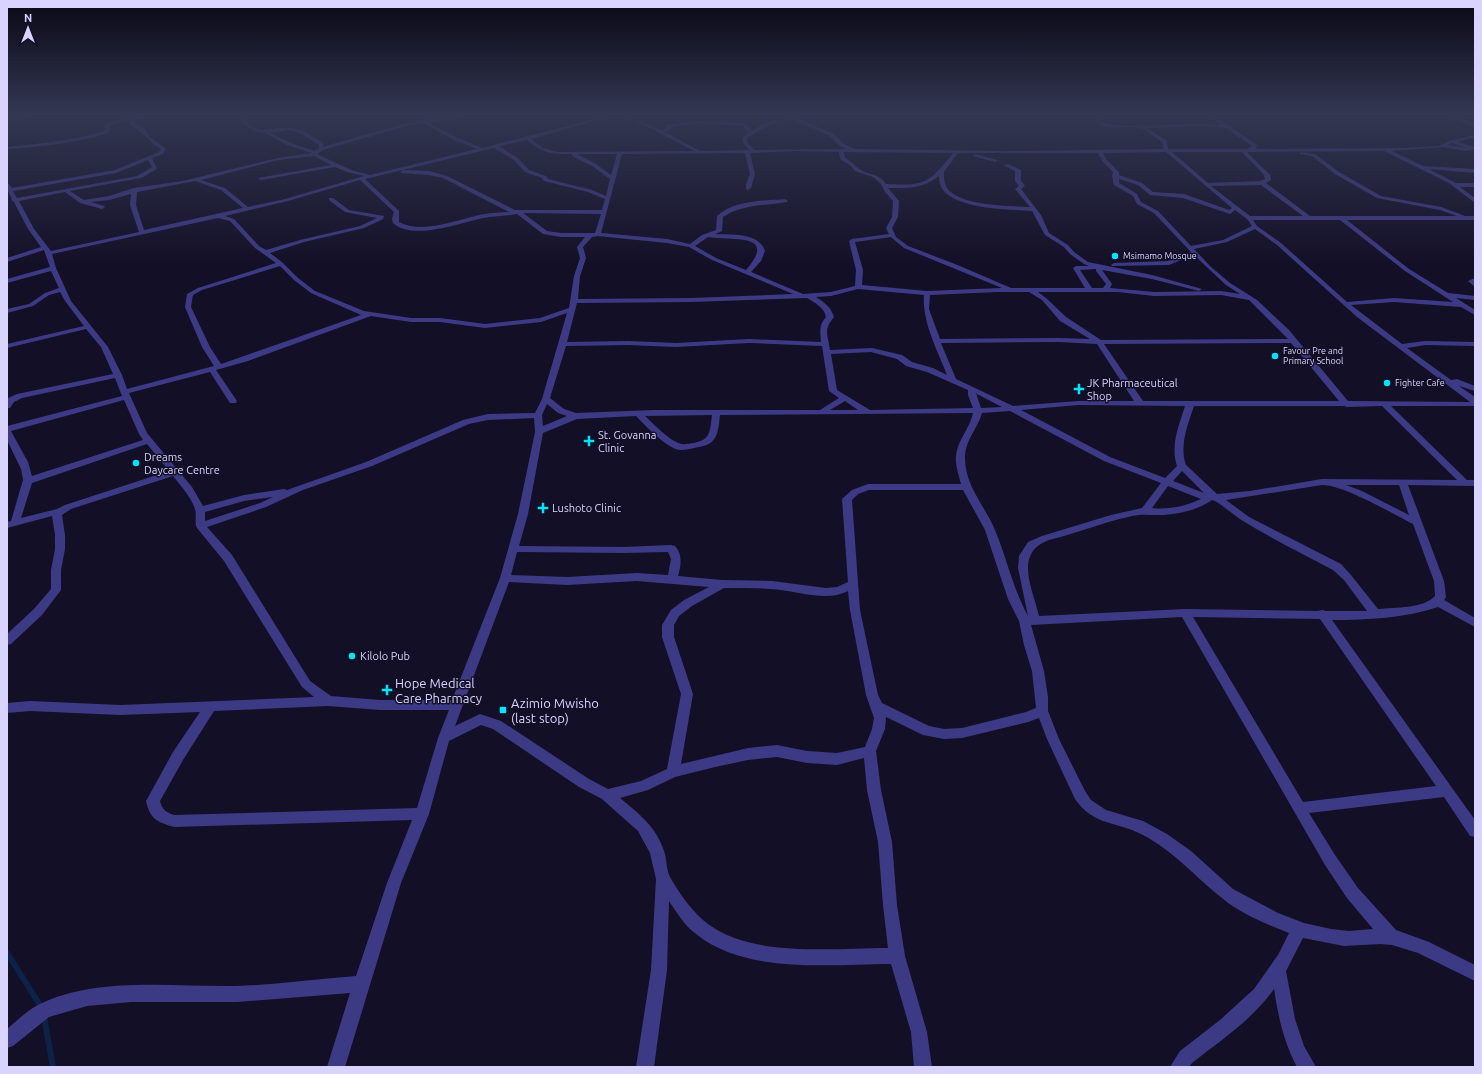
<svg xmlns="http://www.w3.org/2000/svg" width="1482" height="1074" viewBox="0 0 1482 1074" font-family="Ubuntu,sans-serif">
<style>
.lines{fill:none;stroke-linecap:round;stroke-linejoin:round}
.stream{stroke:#0c2248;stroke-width:6}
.minor{fill:#3d3a85;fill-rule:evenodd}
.poi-dot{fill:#00e5ff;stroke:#130f26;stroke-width:1.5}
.labels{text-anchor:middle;stroke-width:3;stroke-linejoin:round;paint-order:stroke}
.far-poi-label{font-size:9px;fill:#d9d4ff;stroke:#130f26;text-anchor:start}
.poi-label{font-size:11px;fill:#d9d4ff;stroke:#130f26;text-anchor:start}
.near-poi-label{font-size:13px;fill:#d9d4ff;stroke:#130f26;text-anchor:start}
</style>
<rect width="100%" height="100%" fill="#130f26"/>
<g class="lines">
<!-- stream -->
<g class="stream">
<polyline points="7,953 42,1008"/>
<polyline points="44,1017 53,1067"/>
</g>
<!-- minor -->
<g class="minor">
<polygon points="30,115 39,115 7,121 7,119"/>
<path d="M153 115 137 119 134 123 144 128 150 137 166 149 163 154 152 158 157 169 141 178 70 191 84 200 109 196 134 188 183 181 278 158 312 153 287 145 265 133 254 131 244 124 239 115H243C253 140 274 125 292 128 303 129 314 137 323 143V147C372 133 423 115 474 115L429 123 456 137 482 148 610 115H617L531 139 543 148 557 152 694 151 650 128 618 115H624L662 130 666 128 667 125 696 121 742 123 747 124 752 131 763 124 788 118 784 115H789L834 134 844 144 855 149 1007 151 1163 149V143C1156 138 1148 131 1141 128 1127 124 1107 133 1095 121L1098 119 1092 115H1097L1103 118 1100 121C1112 126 1124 126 1137 126 1165 126 1193 122 1221 125L1208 115H1213L1257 145 1256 149 1405 148 1439 146 1449 141 1475 135V137L1457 142 1475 147V149L1464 151 1443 147 1392 151 1423 166 1475 169V173L1429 169 1456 183H1475V187H1460L1475 198V203L1449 183 1384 151 1247 152 1270 175 1271 180 1266 183 1310 216H1457L1440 210 1377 198 1335 174 1312 156 1299 154 1301 152 1315 154 1339 172 1381 196 1441 207 1465 216H1475V220H1347L1409 269 1448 293 1475 296V300L1456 298 1475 310V315L1461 307 1394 302 1351 305 1402 344 1425 341 1475 342V346L1425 345 1407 348 1451 380 1457 379 1475 386V391L1459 386 1475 397V406H1391L1467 480H1475V486L1408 485 1444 581 1446 597 1444 600 1475 618V627L1438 607C1405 618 1367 620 1332 620L1475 820V837L1470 836 1444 797 1309 813 1335 855 1358 888 1396 930 1429 942 1475 965V981L1418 953 1392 945 1381 944 1344 946 1303 938 1286 971 1295 1019 1304 1046 1316 1067H1297C1284 1043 1278 1016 1274 989 1253 1019 1220 1041 1192 1063L1189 1067H1170L1180 1051 1220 1020 1254 989 1278 955 1289 933C1266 924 1241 914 1222 898 1194 876 1173 850 1141 834 1115 821 1094 826 1075 799L1047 739 1039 718 1028 722 962 738 944 739 923 735 886 717 885 729 876 751 881 790 892 842 897 905 905 956 927 1032 932 1067H914L911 1032 891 964C831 964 747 975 696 934 685 926 677 913 669 901L667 970 654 1067H636L651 970 656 879 650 853 638 831 602 799 579 787 493 729 481 725 449 741 429 814 401 883 345 1067H327L350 993 237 1002H131L87 1006 49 1017 13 1046 7 1048V1029C17 1021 26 1011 38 1005 95 976 172 987 235 986 275 985 315 979 356 976L387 883 412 820 174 827C157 822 150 819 146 801L173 752 200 712 120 715 30 711 7 713V703L30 701 120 705 314 697 302 687 224 561 197 528C194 522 197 515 195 509 191 497 181 486 173 476L71 509 62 515 65 535V549L61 570V590L42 615 11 644 7 645V634L34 609 51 589V570L55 549V535L52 516 7 528V522L11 521 23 480 21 469 7 440V426L122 396 115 378 22 398 14 402 10 408H7L8 398 17 394 113 374 101 347 86 329 7 348V344L84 326 65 301 60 292 49 295 33 306 7 313V309L29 304 45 293 59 288 51 271 7 283V279L50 267 44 250 7 262V258L41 247 28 229 14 202 11 200 12 199 7 189V182L12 188 115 170 159 152 161 149C149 142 142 131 130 124L131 120 108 126 110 129 108 133C75 143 41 147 7 149V147C40 144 73 140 104 131L106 129 103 126C113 118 140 115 153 115ZM792 119 830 136 840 146 847 149 754 150 747 142V138L767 126ZM424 123 452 139 477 149 370 175 351 170 317 154 323 150 410 125ZM696 123 743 126 748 133 743 137V142L749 150 700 151 665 132 670 130 671 127ZM1204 126 1226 128 1252 146 1247 149H1168L1167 141 1147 128ZM287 130C299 131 309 138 319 145V148L315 151 291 143 270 133ZM527 140C544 154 551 154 572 154V156L592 166 610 179 606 196 592 190 548 179 546 176 529 170 518 158 499 146ZM1452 143 1467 148 1447 145ZM494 148 514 160 525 172 542 178 544 181 588 192 605 199 602 210H515L447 176 429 171 403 170 400 172 401 173 429 175 443 178 509 212C501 212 492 213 484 214 459 219 422 235 399 222V211L365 179ZM795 151 839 152V154L841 160 850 165 855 171 873 177 881 184 885 192 893 201 892 217 886 228 889 234 852 239 849 241 856 270 855 286 831 292 803 294 751 272 761 261 765 251C759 232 731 235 715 234L722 231 723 217C743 204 764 206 787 202L788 201 785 199C763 201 734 200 717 216L716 230 702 235 690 244 667 239 601 233 622 154 745 153 750 174 746 184V189L748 190 751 188 755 174 750 153ZM844 152 953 153C950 158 946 161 943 165 925 187 914 185 886 184 878 172 868 176 858 168 854 165 851 161 845 158ZM1166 152 1232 208 1229 210 1184 194 1153 192 1142 183 1119 175V172L1106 159 1103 153ZM1172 152H1242L1264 175 1265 179 1261 181 1208 183ZM958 153H1098L1102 161 1113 172 1112 176 1114 185 1133 196 1137 204 1154 213 1191 252 1168 261 1114 263 1111 265 1112 266 1169 265 1194 255 1226 285 1240 294 1221 291 1154 292 1110 288 1112 284 1102 270 1152 279 1199 291 1202 289 1152 275 1088 262 1074 252 1068 245 1049 233 1041 215 1021 189 1025 186 1021 181V170L1008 164 1003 165 1015 171V181L1019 186 1015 189 1030 207C1010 206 959 206 947 188 944 183 944 177 944 172ZM577 154H617L611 175 596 164ZM314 156 331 165 258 178 261 180 335 167 347 172 364 176 285 199 248 207 225 188 201 180 278 160ZM148 160 152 167 137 176 17 198 13 191 116 173ZM939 176C939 181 940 186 943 190 960 210 1008 209 1032 211L1045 235 1064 247 1070 254 1084 264 1089 266H1076L1073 268 1085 288H1011L960 266 908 246 896 237 892 228 898 217 899 201 888 188C909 188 922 189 939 176ZM1119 179 1138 185 1150 195 1183 198 1230 214 1235 210 1247 219 1252 226 1223 240 1191 246 1158 211 1141 202 1137 194 1119 183ZM360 180 394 212 392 219 393 223C413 241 459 223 483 218 494 216 506 216 517 214L543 234 561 237H585L577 247 580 258 574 276 569 308 540 318 485 324 440 318H411L364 311 315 291 298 278 283 263 270 253 304 242 364 228 383 219 384 216 349 210 333 198H329V200L345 212 377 218 360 226 300 240 266 250 259 246 234 219 225 216 288 201ZM195 181 221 190 243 208 144 230 136 205 137 192ZM1261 185 1303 216H1250L1211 186ZM65 192 80 203 102 209 105 207 104 206 91 202 109 200 131 194 130 205 139 232 51 251 34 229 19 201ZM523 213 601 214 595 233H561L547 231ZM218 218 230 221 255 248 276 263 198 288 187 294 185 307 202 347 214 366 127 389 122 375 108 347 71 301 56 268 52 254ZM1253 220H1340L1405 271 1453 302 1394 298 1347 302 1281 243 1257 226ZM1255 229 1277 245 1357 317 1470 402 1348 401 1289 330 1257 300 1230 283 1210 266 1194 249 1227 242ZM598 236 667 243 689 247 712 260 793 294 691 298 578 299 580 276 586 258 583 247 592 237ZM708 237C731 241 779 232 746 270L716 258 695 246ZM891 237 904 248 1002 288 927 291 862 285 863 270 855 242ZM280 266 294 280 311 293 361 315 221 364 210 347 191 307 193 295 202 290ZM1096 269V271L1106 284 1103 288H1092L1080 270ZM858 289 924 295C922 322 937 349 947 375L933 368 912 362 902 355 872 348 830 350C828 335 823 330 834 317 831 307 824 302 816 297L831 296ZM998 292H1029L1042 300 1060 321 1090 339 1059 338 940 339 929 309 930 295ZM1038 292H1118L1154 296 1221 295 1249 300 1288 339 1101 340 1066 317 1046 298ZM807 298C815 303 824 307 826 317 819 325 820 331 821 342L749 339 676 343 628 341 567 342 577 303 691 302ZM567 313 542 399 535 413 488 414 463 420 366 462 287 490 284 489 244 495 203 506 192 487 147 433 129 393 210 372 230 403H236L237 401 216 370 248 361 371 316 411 322H440L485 328 541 322ZM1059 342 1097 344 1134 401H1078L1013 406 956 379 941 343ZM749 343 822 346 829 391 839 398 820 410H654L576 413 564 409 550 398 566 346 628 345 676 347ZM1291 343 1339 401H1143L1104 344ZM871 352 897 359 906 366 927 372 968 390V395L973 408 870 410 837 390 831 354ZM976 393 977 394 1002 407 981 408ZM124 400 139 434 143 440 32 476 28 462 11 431ZM845 401 858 410H830ZM547 404 558 413 567 416 543 426 542 415ZM1078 405 1185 406C1179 425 1170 446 1177 466L1165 478 1110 457 1021 410ZM1194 406H1344L1347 407 1382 406 1457 480 1322 479 1250 491 1217 494 1186 465C1179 446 1188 424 1194 406ZM1010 411 1104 461 1161 483 1142 508 1111 515 1042 536 1028 542 1019 556 1018 568 1028 616C1013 589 1007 559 995 530 985 506 965 486 965 458 964 442 978 428 982 413ZM973 413C970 428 957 441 956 456 955 465 959 476 961 484H868L852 490 842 499 848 582 837 587 826 588 772 581 722 580 678 576C681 565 683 555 675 546L671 545 623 547 519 546 528 514 543 433 577 419 636 416C646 426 666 448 680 450 686 450 693 448 699 447 718 444 718 432 720 415ZM712 415C710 430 711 440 694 443 690 443 685 445 682 444 670 442 654 424 645 416ZM534 418 535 432 518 514 500 578 452 700H380L331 696 310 681 232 555 207 527 266 507 303 490 372 466 469 424 488 420ZM147 444 169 471 65 505 57 509 21 518 32 483ZM1182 471 1204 493 1173 481ZM1322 485C1344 485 1391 513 1413 524L1434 581 1435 596C1423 609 1396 607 1378 609L1351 575 1341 564 1249 517 1226 500ZM1346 485H1399L1409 515 1362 491ZM1168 486 1201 499C1186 506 1169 510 1152 508ZM869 490H963L985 530 1008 599 1019 621 1024 645 1032 671 1036 708 1026 712 962 728 944 729 929 726 882 703 878 695 860 610 852 500 858 494ZM273 497 260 503 205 521V512L244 501ZM1212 500C1218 501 1236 517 1243 521 1272 539 1303 554 1333 570L1344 580 1367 611H1326L1322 610 1318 611 1185 609 1039 616C1033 590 1013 553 1049 540 1077 533 1104 522 1132 516 1141 514 1150 515 1159 515 1176 515 1198 510 1212 500ZM517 552 623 553 668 552 671 559 668 575 637 573 567 577 511 575ZM637 581 709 587 684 600 671 610 662 625V637L681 694 667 769 641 781 608 789 589 779 501 721 480 714 455 726 509 582 567 585ZM724 588C739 588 755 588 771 589 795 590 826 603 848 591L850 610 866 695 874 718 872 729 865 747 837 753 807 751 777 745 748 748 681 764 693 694 674 637V625L679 616 692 606ZM1182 617 1325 865 1347 898 1373 929 1349 931 1331 929 1304 923 1278 913 1233 889 1191 851 1167 834 1143 821 1106 810 1091 800 1085 791 1059 739 1048 711V697L1044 671 1031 625ZM1193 617 1320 619 1436 786 1303 802ZM328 706 380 710H449L438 738 417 808 174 815C166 812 162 810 160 801L183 760 214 711ZM777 757 807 763 837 765 864 758 867 790 878 842 883 905 888 948C834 948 754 958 708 924 693 913 679 893 670 877 666 869 667 859 664 851 656 826 639 814 620 798L648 790 675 777 715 767 748 760Z"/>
<polygon points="1442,115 1448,115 1475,124 1475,127"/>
<polygon points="975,154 997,160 997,161 995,162 973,156"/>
<polygon points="1475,278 1475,287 1468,281"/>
</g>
</g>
<!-- sky -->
<linearGradient id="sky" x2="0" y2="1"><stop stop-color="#0a0815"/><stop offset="0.43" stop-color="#333752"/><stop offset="1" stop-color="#333752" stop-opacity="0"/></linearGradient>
<rect width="1482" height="265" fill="url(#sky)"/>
<!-- markers -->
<g class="poi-dot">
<circle cx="1115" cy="256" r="4"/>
<circle cx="1275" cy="356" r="4"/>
<circle cx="1387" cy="383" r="4"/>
<path d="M1077 383h4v4h4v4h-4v4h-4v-4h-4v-4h4z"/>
<path d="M587 435h4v4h4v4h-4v4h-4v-4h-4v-4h4z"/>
<circle cx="136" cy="463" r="4"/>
<path d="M541 502h4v4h4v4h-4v4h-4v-4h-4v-4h4z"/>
<circle cx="352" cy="656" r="4"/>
<path d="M385 684h4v4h4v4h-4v4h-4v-4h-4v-4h4z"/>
<rect x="499" y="706" width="8" height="8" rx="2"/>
</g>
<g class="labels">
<!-- far-poi labels -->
<g class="far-poi-label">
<text x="1123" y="259">Msimamo Mosque</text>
<text x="1283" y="354">Favour Pre and<tspan x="1283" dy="10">Primary School</tspan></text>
<text x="1395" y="386">Fighter Cafe</text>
</g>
<!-- poi labels -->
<g class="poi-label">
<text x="1087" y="387">JK Pharmaceutical<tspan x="1087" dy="13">Shop</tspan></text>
<text x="598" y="439">St. Govanna<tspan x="598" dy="13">Clinic</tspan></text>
<text x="144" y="461">Dreams<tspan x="144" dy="13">Daycare Centre</tspan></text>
<text x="552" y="512">Lushoto Clinic</text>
<text x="360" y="660">Kilolo Pub</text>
</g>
<!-- near-poi labels -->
<g class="near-poi-label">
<text x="395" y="688">Hope Medical<tspan x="395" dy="15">Care Pharmacy</tspan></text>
<text x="511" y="708">Azimio Mwisho<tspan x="511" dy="15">(last stop)</tspan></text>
</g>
</g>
<!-- border -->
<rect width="1482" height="1074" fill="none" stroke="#d9d4ff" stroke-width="16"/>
<!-- north arrow -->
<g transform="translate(28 28)" stroke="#130f26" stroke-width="3" paint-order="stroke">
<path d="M0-3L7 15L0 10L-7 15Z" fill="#d9d4ff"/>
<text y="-6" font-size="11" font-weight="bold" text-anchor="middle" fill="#d9d4ff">N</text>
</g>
</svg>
